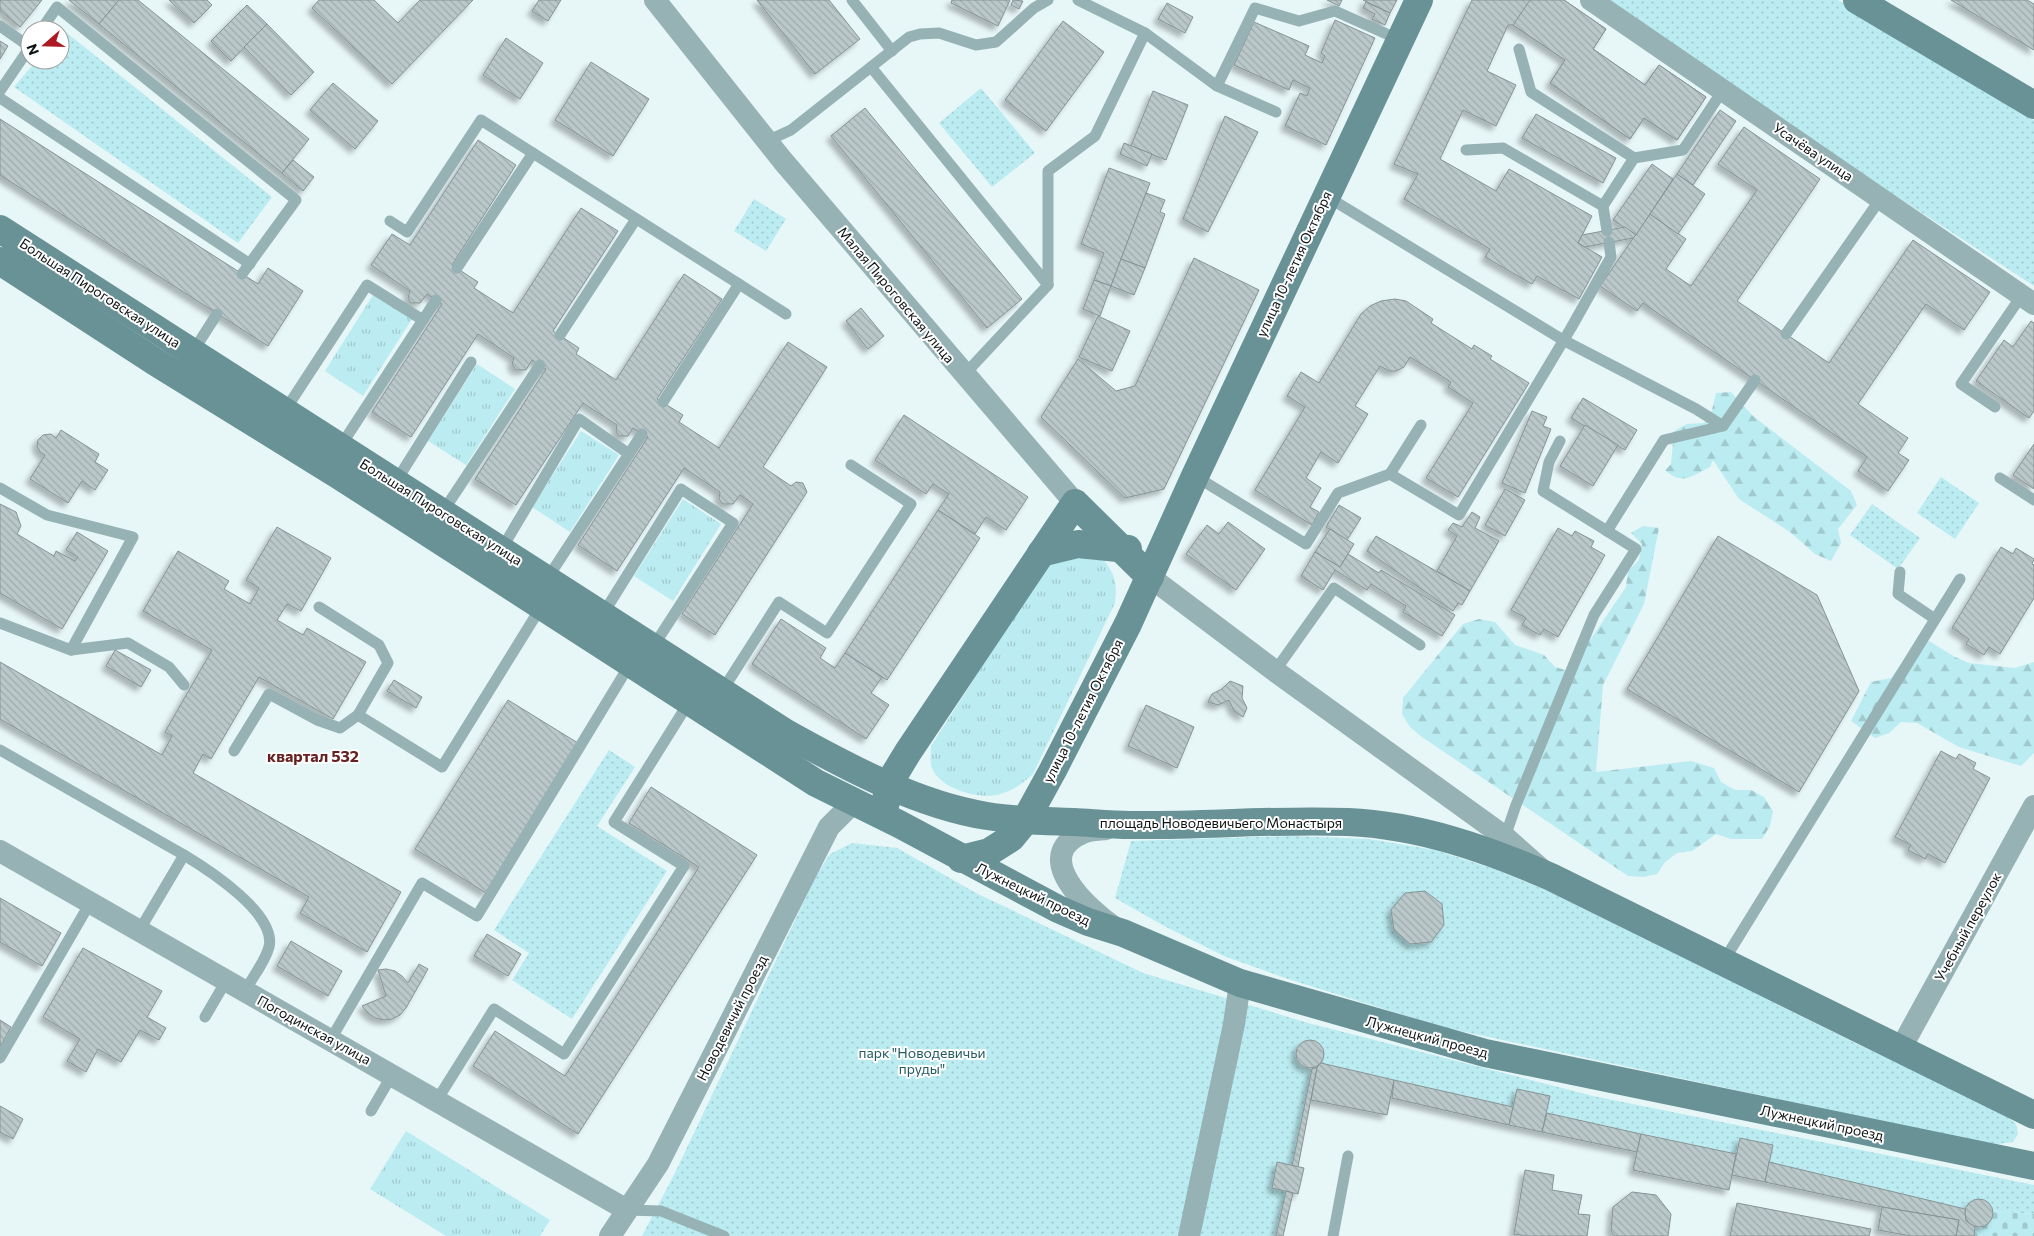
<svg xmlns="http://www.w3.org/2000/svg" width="2034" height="1236" viewBox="0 0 2034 1236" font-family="Commissioner,sans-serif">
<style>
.grass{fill:url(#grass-tufts)}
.forest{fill:url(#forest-firs)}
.cemetery{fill:url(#cemetery-stones)}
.park{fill:url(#park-dots)}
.building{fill:url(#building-back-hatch);stroke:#869395;filter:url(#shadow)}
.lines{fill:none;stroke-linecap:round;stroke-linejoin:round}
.lane{stroke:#96b2b5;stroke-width:11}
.street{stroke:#96b2b5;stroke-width:22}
.secondary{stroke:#699296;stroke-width:28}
.labels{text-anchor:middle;stroke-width:4;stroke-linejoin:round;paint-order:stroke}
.street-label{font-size:14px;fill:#0d1212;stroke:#fff}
.park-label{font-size:14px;fill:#245b61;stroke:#fff}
.quarter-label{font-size:16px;font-weight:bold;fill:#662120;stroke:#fff}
</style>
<defs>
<pattern id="grass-tufts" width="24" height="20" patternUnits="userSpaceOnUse" patternTransform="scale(1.25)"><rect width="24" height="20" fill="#bbecf1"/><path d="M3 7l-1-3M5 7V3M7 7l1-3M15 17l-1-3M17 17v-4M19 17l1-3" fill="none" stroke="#a0c9ce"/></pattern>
<pattern id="forest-firs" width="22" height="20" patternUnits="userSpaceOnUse" patternTransform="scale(1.25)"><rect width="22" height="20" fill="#bbecf1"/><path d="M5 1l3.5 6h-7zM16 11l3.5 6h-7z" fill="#a0c9ce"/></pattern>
<pattern id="cemetery-stones" width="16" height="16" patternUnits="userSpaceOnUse" patternTransform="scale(1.25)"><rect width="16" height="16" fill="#bbecf1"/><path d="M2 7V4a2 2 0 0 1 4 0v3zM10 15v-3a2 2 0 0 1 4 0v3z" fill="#a0c9ce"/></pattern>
<pattern id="park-dots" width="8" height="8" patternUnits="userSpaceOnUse" patternTransform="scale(1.25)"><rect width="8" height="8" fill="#bbecf1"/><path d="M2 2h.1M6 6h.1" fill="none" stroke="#a0c9ce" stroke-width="1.8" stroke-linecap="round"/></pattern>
<pattern id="building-back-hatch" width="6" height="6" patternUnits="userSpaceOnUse" patternTransform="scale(1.25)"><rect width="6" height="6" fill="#bac8ca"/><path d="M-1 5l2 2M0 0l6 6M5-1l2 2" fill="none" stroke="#9fabac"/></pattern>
<filter id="shadow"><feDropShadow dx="-4.5" dy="4.5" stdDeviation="2.5" flood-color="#0004"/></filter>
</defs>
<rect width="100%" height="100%" fill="#e7f6f7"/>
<!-- grass -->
<g class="grass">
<polygon points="373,295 412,319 363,396 325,371"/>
<polygon points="477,364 515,389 466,465 428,441"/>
<polygon points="581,431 619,455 570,532 532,507"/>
<polygon points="683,499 721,524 673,601 634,576"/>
<path d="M1060 556 1104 560C1116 577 1117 583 1115 603L1033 774C1023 783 1013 791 1000 794 981 800 945 790 934 772 929 765 931 755 931 746L1046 567Z"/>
<polygon points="406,1131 550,1220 540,1236 446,1236 370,1189"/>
</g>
<!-- forest -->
<g class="forest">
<path d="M1731 392 1753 416 1851 491 1857 505 1838 529 1841 543 1831 561 1815 554 1790 532 1739 499 1713 460 1710 467C1692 476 1682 486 1665 470L1671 464 1674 431 1687 424 1704 423 1712 410 1716 393Z"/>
<polygon points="1643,526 1659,528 1644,604 1603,685 1596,772 1691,761 1714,768 1721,782 1735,790 1751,790 1764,797 1773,811 1770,826 1762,839 1731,839 1716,834 1692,851 1677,853 1665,862 1657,874 1643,877 1628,876 1422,737 1410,727 1402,714 1403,698 1463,624 1479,619 1495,622 1515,645 1544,655 1555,667 1569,671 1626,587 1628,571 1639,560 1642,544 1631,533"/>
<polygon points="1921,636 1955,657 1969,663 2015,668 2034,662 2034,753 2021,766 1959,747 1917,723 1901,722 1889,733 1875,738 1851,721 1871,682 1891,678"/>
</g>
<!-- cemetery -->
<polygon class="cemetery" points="1993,1211 2034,1214 2034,1236 1974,1236 1975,1227 1981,1228 1990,1222"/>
<!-- park -->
<g class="park">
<polygon points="1608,0 1838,0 2034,120 2034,286 1887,190"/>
<polygon points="62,29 272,197 238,243 14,87 37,60 60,60 60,32"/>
<polygon points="981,88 1035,153 992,187 939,123"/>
<polygon points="754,199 786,219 766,251 734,231"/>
<polygon points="1941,477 1979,503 1955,539 1917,513"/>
<polygon points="1872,504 1920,538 1898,569 1850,535"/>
<polygon points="609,750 635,767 597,826 667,871 572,1019 512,980 529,953 494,930"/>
<polygon points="1291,836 1369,839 1435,850 1494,869 1565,898 1857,1044 2000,1111 2016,1124 2018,1134 2013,1142 1998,1144 1969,1140 1442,1027 1288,979 1224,956 1166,927 1115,898 1131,841"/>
<path d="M852 843 897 848 976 893 1143 973 1308 1023 1593 1096 2034 1185V1214L1993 1211 1991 1206 1982 1199 1971 1201 1965 1209 1769 1162 1772 1145 1740 1138 1736 1154 1547 1113 1550 1096 1517 1089 1513 1107 1321 1063 1324 1058 1322 1047C1307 1030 1286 1048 1301 1066L1312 1069 1292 1165 1277 1162 1272 1188 1286 1191 1276 1236H642L675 1173 816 876 830 854Z"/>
</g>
<!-- building -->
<g class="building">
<polygon points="0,0 42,0 20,27 0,10"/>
<polygon points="69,0 119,0 99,24"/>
<polygon points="119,0 138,0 309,139 282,173 99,24"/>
<polygon points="169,0 207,0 212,5 194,23"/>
<polygon points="319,0 374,0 398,23 420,0 473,0 392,84 312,8"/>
<polygon points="539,0 561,0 548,21 532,11"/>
<polygon points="757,0 829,0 860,39 815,74"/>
<polygon points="952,0 1010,0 998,26 951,3"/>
<polygon points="1013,0 1023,1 1019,9 1011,5"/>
<polygon points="1327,0 1342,0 1339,6"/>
<polygon points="1363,0 1397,0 1390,13"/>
<polygon points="1472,0 1564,0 1606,29 1593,49 1645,85 1659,65 1706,97 1677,140 1644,118 1630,139 1550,83 1565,60 1513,25 1508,25 1487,71 1516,85 1496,126 1463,110 1440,159 1496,191 1509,169 1592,216 1578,243 1602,257 1579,299 1537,276 1532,284 1511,272 1485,257 1490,249 1404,199 1418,174 1394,164"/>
<polygon points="1530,0 1564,0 1606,29 1593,49 1645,85 1659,65 1706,97 1677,140 1644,118 1630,139 1550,83 1565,60 1513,25"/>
<polygon points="1951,0 2027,0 2034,4 2034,50"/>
<polygon points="1366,2 1390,13 1385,25 1372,19 1375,14 1363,8"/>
<polygon points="1167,3 1193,17 1185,33 1158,19"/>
<polygon points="247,5 267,24 231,61 211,41"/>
<polygon points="1335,20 1375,38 1326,145 1285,126 1300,93 1307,96 1310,88 1293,80 1289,90 1234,65 1254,22 1309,46 1305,55 1322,63 1325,56 1321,53"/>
<polygon points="1063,21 1104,52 1046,131 1005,100"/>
<polygon points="267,24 314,72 291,95 244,47"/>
<polygon points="506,38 543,63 520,99 483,75"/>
<polygon points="0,41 8,46 0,59"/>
<polygon points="591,62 649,99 613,156 555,120"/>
<polygon points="333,83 378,121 355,149 310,110"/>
<polygon points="1153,91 1188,105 1166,160 1131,146"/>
<polygon points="865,108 1022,299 987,328 831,136"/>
<polygon points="1720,110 1736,121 1693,185 1677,174"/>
<polygon points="1536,114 1616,158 1603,183 1522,138"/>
<polygon points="1225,116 1258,132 1208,232 1183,219"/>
<polygon points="0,119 258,284 268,268 303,291 268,346 0,175"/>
<polygon points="1744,127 1820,179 1737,301 1829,363 1913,240 1990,292 1964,330 1926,304 1858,404 1908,438 1898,453 1909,460 1888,491 1858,471 1867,457 1643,303 1637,311 1600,286 1650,214 1686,239 1666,269 1691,286 1757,190 1718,164"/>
<polygon points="478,140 516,165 452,265 478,282 474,288 513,313 581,208 618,231 553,331 579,348 576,354 616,380 684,274 722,299 657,399 683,415 679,422 719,448 788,342 827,367 763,467 791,486 796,482 803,483 807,492 715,635 682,614 753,504 740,495 733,504 723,504 719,499 720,492 684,468 617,571 578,545 648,437 633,428 628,436 619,436 616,431 617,425 583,403 516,505 475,479 546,369 532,360 526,370 516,370 512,364 514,358 478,334 411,437 372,412 442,304 427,294 420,303 411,303 408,298 410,291 371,265 392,234 410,245"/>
<polygon points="1124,143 1152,154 1147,166 1120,154"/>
<polygon points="293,160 314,177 303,191 282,173"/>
<polygon points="1652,164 1673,179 1636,235 1613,220"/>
<polygon points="1109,168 1150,183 1111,286 1094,280 1104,253 1081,244"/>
<polygon points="1677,174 1705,194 1678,234 1650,214"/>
<polygon points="1146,193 1165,200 1160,212 1165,214 1145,268 1121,259"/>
<polygon points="1625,227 1636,235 1633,238 1585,247 1578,243 1582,235"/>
<polygon points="1194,258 1259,290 1164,489 1125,498 1041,417 1078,359 1116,391 1135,386"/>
<polygon points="1121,259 1145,268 1134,295 1111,286"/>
<polygon points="1094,280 1111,286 1100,316 1083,309"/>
<polygon points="1395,299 1406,301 1433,319 1431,323 1472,349 1474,345 1492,356 1490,359 1529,383 1458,497 1426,478 1473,403 1448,387 1451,382 1410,357 1404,367 1396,371 1389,371 1380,366 1355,406 1368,414 1338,463 1321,452 1306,478 1321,488 1310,507 1319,512 1312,525 1255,490 1305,407 1287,396 1301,372 1319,383 1361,314 1370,306 1381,301"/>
<polygon points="861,308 884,336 868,349 846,321"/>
<polygon points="1098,316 1130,331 1112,371 1079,357"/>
<polygon points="2031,321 2034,323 2034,411 2029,418 1976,381 2004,340 2013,347"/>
<polygon points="1583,398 1637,430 1625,450 1571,418"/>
<polygon points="1532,411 1547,417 1543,426 1551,429 1525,493 1502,483"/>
<polygon points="904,415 1028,497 1006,530 986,517 975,534 938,510 949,494 933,484 926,494 875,460"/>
<polygon points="1585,425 1618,445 1593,486 1560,466"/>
<polygon points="61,430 99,454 95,462 108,470 95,490 82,481 68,503 30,479 45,455 40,452 37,446 38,440 43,435 51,434 56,438"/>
<polygon points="2034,444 2034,489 2013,475"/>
<polygon points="1505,489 1525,500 1505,536 1485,525"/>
<polygon points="0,504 16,512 21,526 17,534 54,556 56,551 75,561 78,557 66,550 77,532 108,551 62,629 0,593"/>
<polygon points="1339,505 1361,518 1347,540 1326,527"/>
<polygon points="938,510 980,538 887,680 845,653"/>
<polygon points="1472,512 1480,517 1475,528 1499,541 1470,591 1437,571 1457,536 1448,530 1453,523 1462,527"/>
<polygon points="1228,522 1265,549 1236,590 1186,554 1207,525 1219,534"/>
<polygon points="277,527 331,558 301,611 287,604 277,620 303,635 307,628 366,662 333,719 259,677 211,759 203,754 193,773 401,892 367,952 300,913 309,897 0,719 0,662 162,755 172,736 165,732 212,650 143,611 178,551 229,581 224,589 250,604 259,588 246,580"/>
<polygon points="1558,528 1572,536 1575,531 1594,541 1591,547 1605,555 1558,637 1544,629 1540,635 1522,625 1526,618 1511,610"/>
<polygon points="1330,529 1354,544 1340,567 1315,552"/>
<polygon points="1376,536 1470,591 1462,605 1458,603 1453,611 1367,551"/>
<polygon points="1718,536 1817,595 1859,691 1799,792 1627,689"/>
<polygon points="2001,547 2013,554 2016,548 2034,559 2032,564 2034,565 2034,598 2000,654 1989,647 1984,655 1966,644 1969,639 1952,628"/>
<polygon points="1315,552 1340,567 1348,554 1379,573 1381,570 1455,615 1442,636 1403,612 1406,606 1371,584 1367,590 1335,570 1323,590 1301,576"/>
<polygon points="781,619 826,648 820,658 835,668 845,653 882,677 871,693 889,705 866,739 752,664"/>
<polygon points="115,650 151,670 141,687 106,666"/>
<polygon points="394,680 422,697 416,708 387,691"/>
<polygon points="1230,681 1243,686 1242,698 1247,708 1243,717 1234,711 1229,700 1218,705 1208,702 1212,694 1222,689"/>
<polygon points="508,700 578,743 486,893 415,849"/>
<polygon points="1146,705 1194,727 1177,768 1128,746"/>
<polygon points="1941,751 1956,759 1959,754 1976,763 1973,769 1990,778 1945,863 1928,854 1925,859 1908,850 1911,845 1895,837"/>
<polygon points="651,787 757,855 578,1134 473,1066 495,1031 565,1076 699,867 629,823"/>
<polygon points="1425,891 1442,904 1444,925 1431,942 1410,944 1394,930 1391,910 1405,893"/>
<polygon points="0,898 61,933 42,966 0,942"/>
<polygon points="487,934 521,954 508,976 474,956"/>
<polygon points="291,941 342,971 328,996 277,966"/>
<polygon points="83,948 162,991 147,1017 166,1028 159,1040 140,1030 121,1062 98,1049 86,1072 67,1061 80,1039 43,1017"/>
<polygon points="419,964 428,969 406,1008 400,1015 392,1019 384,1020 375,1018 368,1013 362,1006 386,996 378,970 386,969 395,971 402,976 408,983"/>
<polygon points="0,1020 11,1027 0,1047"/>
<circle cx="1310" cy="1054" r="14"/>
<polygon points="1321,1063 1394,1080 1387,1115 1311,1100 1317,1067"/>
<polygon points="1317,1067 1298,1167 1292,1166 1312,1069"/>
<polygon points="1394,1080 1513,1107 1509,1125 1392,1098"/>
<polygon points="1517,1089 1550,1096 1542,1132 1509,1125"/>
<polygon points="0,1106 23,1119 13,1139 0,1132"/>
<polygon points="1547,1113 1641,1134 1637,1152 1542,1132"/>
<polygon points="1641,1134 1736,1154 1729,1190 1633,1170"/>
<polygon points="1740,1138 1773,1145 1765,1182 1732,1175"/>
<polygon points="1277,1162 1304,1168 1298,1194 1272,1188"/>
<polygon points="1769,1162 1965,1209 1966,1221 1975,1227 1974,1236 1956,1236 1959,1220 1882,1207 1765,1182"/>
<polygon points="1525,1170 1554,1175 1552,1190 1582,1195 1578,1214 1590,1215 1587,1236 1527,1236 1514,1234"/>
<polygon points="1286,1191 1293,1193 1283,1236 1276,1236"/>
<polygon points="1632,1192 1656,1195 1671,1214 1668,1236 1615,1236 1611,1231 1613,1207"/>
<circle cx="1979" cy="1213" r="14"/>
<polygon points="1737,1203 1871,1229 1869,1236 1730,1236"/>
<polygon points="1882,1207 1959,1220 1956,1236 1911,1236 1878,1230"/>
</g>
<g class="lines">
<!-- lane -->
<g class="lane">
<polyline points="852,0 892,51"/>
<polyline points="0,26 30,47"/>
<polyline points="41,30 57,7 296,200 242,274"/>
<polyline points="1145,33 1217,86"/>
<polyline points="1519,49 1531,92 1634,158"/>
<polyline points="871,67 1048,285 964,375"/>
<polyline points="0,91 30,47"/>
<polyline points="0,98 250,264"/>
<polyline points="1276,112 1217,86 1255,8 1299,21 1335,11 1400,40"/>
<polyline points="767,141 791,130 909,37 920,34 939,33 976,45 996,42 1034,8 1048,0"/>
<polyline points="1466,150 1503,148 1603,206"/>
<polyline points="1326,196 1563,340 1696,409 1723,426"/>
<polyline points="390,221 407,232 481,120 786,314"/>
<polyline points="1607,231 1603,206 1634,158 1683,150 1723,90"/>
<polyline points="457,268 533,153"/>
<polyline points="1048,285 1048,171 1095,136 1145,33 1078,0"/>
<polyline points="1786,334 1881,198"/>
<polyline points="560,335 636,219"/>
<polyline points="192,353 217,314"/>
<polyline points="663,402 739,284"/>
<polyline points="1995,407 1961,384 2022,295"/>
<polyline points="284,412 367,285 423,320"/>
<polyline points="340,447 436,300"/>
<polyline points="1390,474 1421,425"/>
<polyline points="1195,476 1306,544 1338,493 1390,474 1459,515 1571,328 1611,257 1609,242"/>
<polyline points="2000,478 2034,500"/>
<polyline points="395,483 471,362"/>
<polyline points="0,488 47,515 133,537 71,650 0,623"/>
<polyline points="442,513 540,365"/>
<polyline points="1607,531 1664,440 1723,426 1755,380"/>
<polyline points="501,550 579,419 629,454"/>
<polyline points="1900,572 1898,594 1935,619"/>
<polyline points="547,579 642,434"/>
<polyline points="319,607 379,645 388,663 358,715 442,767 541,607"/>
<polyline points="603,614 681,489 733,523 653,647"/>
<polyline points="71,650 128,643 169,667 184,685"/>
<polyline points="1275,671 1334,588 1420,645"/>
<polyline points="722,691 779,602 827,633 911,504 851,465"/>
<polyline points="0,750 184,855 139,931"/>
<polyline points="234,751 269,694 317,720 340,728 358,715"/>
<polyline points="1505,837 1516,805 1594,615 1636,549 1543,491 1549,462 1560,441"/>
<path d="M184 855C209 870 277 914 269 947 265 962 252 978 245 991"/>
<polyline points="1723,962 1960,579"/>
<polyline points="205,1017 226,981"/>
<polyline points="331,1039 422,883 477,916 630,664"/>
<polyline points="0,1058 90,903"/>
<polyline points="437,1100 494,1009 564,1054 684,866 614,822 689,702"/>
<polyline points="371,1111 392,1075"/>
<polyline points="627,1210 661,1211 724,1236"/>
<polyline points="1333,1236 1348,1156"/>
</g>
<!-- street -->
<g class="street">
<polyline points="655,0 783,161 1075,503"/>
<polyline points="1591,0 2034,304"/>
<polyline points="1150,577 1275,671 1505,837 1540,868"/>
<path d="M1106 829C1099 830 1090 830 1083 833 1029 856 1088 909 1114 927"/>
<polyline points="0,851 627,1210"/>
<polyline points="1901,1048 2034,806"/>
<polyline points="610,1236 658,1164 829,827 854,802"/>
<polyline points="1189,1236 1234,1024 1240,983"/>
</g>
<!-- secondary -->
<g class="secondary">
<polyline points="1857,0 2034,105"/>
<path d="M0 229 786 733C847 767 918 805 987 816 1016 821 1045 821 1074 822 1093 823 1111 825 1130 825 1203 826 1275 819 1348 822 1419 825 1487 849 1551 877L2034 1115"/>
<polyline points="0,261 154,361 340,476 816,783 899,824 1058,909 1088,922 1123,933 1240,983 1485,1053 2034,1166"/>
<polyline points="1041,553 1078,544 1128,549"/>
<polyline points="886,802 888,785 908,752 1075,503 1150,577"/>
<polyline points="961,859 989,852 1011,838 1025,821 1053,770 1128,624 1195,476 1419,0"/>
</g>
</g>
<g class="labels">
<!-- street labels -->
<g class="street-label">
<text transform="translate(1813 152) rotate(34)" y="5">Усачёва улица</text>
<text transform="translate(1294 264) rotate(-65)" y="5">улица 10-летия Октября</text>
<text transform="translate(100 293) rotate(33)" y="5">Большая Пироговская улица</text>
<text transform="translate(896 295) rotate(50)" y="5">Малая Пироговская улица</text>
<text transform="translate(441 512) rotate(32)" y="5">Большая Пироговская улица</text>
<text transform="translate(1083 711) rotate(-63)" y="5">улица 10-летия Октября</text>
<text x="1221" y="828">площадь Новодевичьего Монастыря</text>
<text transform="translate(1033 894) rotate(26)" y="5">Лужнецкий проезд</text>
<text transform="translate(1968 927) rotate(-61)" y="5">Учебный переулок</text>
<text transform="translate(732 1018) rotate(-63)" y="5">Новодевичий проезд</text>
<text transform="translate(314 1030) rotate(29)" y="5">Погодинская улица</text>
<text transform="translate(1427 1037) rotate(15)" y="5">Лужнецкий проезд</text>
<text transform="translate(1822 1123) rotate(12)" y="5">Лужнецкий проезд</text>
</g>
<!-- park labels -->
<g class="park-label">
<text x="922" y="1058">парк "Новодевичьи<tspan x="922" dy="16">пруды"</tspan></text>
</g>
<!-- quarter labels -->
<g class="quarter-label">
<text x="313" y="762">квартал 532</text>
</g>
</g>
<!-- north arrow -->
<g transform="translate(45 45) rotate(250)"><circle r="24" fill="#ffffff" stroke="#9ea0a0"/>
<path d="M0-4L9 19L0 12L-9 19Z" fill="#ad1a23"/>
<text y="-8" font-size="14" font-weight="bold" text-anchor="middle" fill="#0d1212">N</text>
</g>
</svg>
